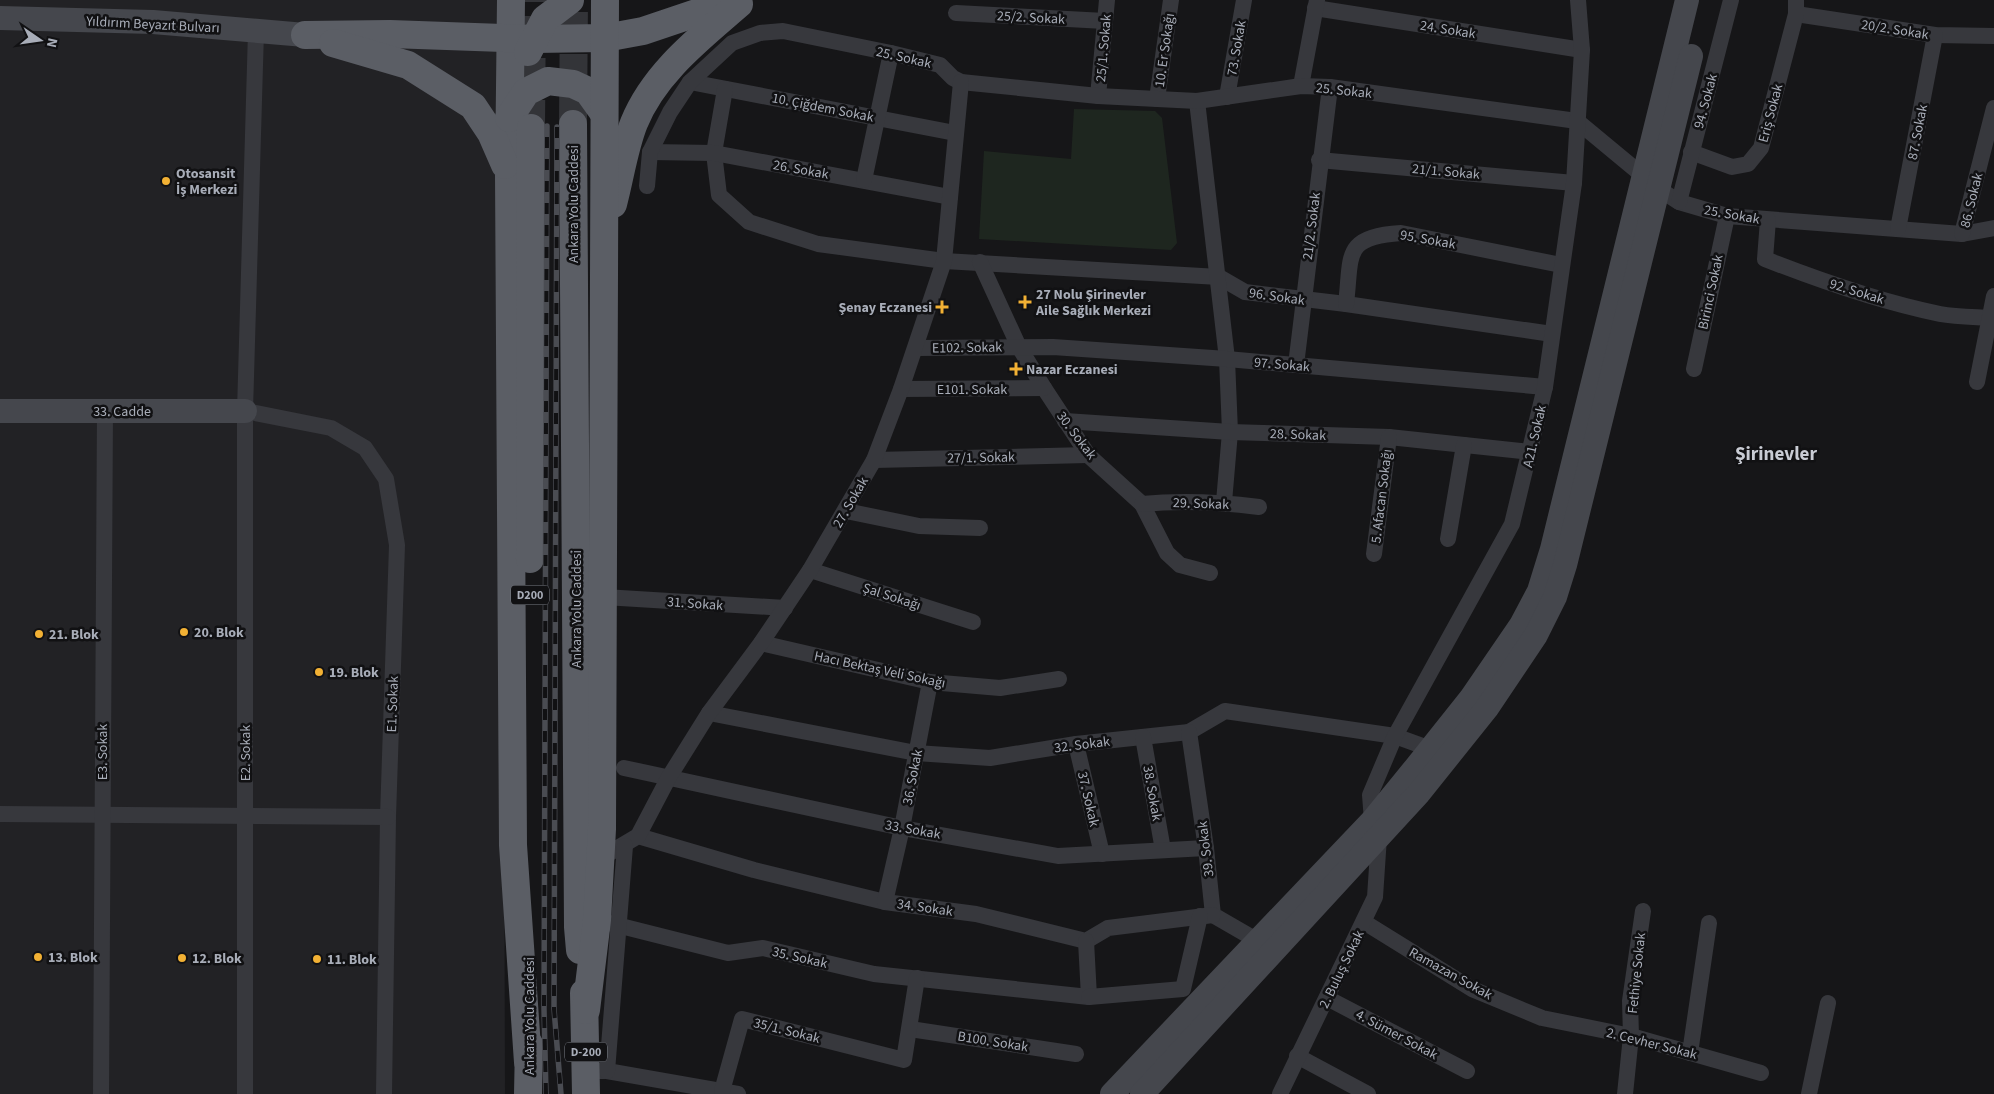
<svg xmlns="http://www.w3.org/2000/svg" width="1994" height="1094" viewBox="0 0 1994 1094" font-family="'Source Sans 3',sans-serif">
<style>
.built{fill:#222225}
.green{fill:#1e261f}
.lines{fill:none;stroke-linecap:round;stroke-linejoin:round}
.trunk-tunnel{stroke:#333438;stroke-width:28;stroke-dasharray:28 14;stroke-linecap:butt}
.minor{stroke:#37383d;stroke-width:16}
.secondary{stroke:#45474d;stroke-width:24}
.trunk{stroke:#5b5e65;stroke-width:28}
.rail-casing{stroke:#4a4c52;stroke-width:5.5}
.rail{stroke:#111113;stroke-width:4;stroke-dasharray:11;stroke-linecap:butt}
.poi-dot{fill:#f2b134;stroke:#111113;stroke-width:2}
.labels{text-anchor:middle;stroke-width:5;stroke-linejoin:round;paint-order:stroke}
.shield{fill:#111113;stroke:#7b7e86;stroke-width:1}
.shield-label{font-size:12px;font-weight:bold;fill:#a8adb8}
.street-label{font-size:14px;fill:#a8adb8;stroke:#111113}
.poi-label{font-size:14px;font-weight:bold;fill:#a8adb8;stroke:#111113;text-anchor:start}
.district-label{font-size:19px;font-weight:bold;fill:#c9ccd4;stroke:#111113}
</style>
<rect width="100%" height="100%" fill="#161618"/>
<!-- built -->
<polygon class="built" points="0,0 505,0 502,115 505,1094 0,1094"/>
<!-- green -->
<polygon class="green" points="1074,109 1155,111 1162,118 1177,243 1171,250 979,239 984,151 1071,159"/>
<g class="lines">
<!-- trunk-tunnel -->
<g class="trunk-tunnel">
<polyline points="573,124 574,0"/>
<polyline points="531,128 532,0"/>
</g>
<!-- minor -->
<g class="minor">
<polyline points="1315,8 1582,50"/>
<polyline points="956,13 1105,21"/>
<polyline points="1796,14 1935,35 1994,36"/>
<polyline points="690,82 955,133"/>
<polyline points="1301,86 1317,0"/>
<polyline points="725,89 714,153 719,195 749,222 818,244 944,261 1219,277 1245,292 1346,304 1552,334"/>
<polyline points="1098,96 1107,0"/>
<polyline points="1227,97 1244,0"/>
<polyline points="1157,99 1171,0"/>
<polyline points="1197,101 1227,359 1230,432 1224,502"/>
<polyline points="650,152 714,153 950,197"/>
<polyline points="1691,152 1732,167 1748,164 1761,148 1796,14 1796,0"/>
<polyline points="1319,160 1574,183"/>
<polyline points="864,180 891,53"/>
<polyline points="647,186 650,152 670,112 690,82 732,43 760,33 783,31 891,53 940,65 953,78 961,82 1098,96 1197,101 1301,86 1330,87 1577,121 1659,189 1679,202 1727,216 1962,234 1994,228"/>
<polyline points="1679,202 1731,0"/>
<path d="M1768 220 1765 259C1821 281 1881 302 1940 314 1956 317 1974 317 1990 318"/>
<polyline points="1898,229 1935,35"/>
<polyline points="1962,234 1994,108"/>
<polyline points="980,262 1019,347 1044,388 1088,455 1142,504 1167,553 1180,565 1210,573"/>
<path d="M1346 304C1352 255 1342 237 1401 233L1561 265"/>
<polyline points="916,348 1053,347 1227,359 1545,387"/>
<polyline points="1296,365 1330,87"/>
<polyline points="1694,369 1727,216"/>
<polyline points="1977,382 1994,296"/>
<polyline points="901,389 1044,388"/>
<polyline points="245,411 331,428 365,448 386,479 397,545 388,817 384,1094"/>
<polyline points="1065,421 1230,432 1389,437 1530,452"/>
<polyline points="874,460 1088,455"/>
<path d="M1142 504C1182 500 1220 502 1259 507"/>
<polyline points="846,511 919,526 980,528"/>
<polyline points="1448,539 1464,445"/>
<polyline points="1374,554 1389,437"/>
<polyline points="810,570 973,622"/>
<polyline points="604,597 785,608"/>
<polyline points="761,643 930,682 1000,688 1059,679"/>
<polyline points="709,713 916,753 990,758 1076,744 1189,732 1225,711 1395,736 1439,752"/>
<polyline points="1189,732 1206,848 1213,915 1258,941"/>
<polyline points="1143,737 1163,850"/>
<polyline points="1076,744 1102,854"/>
<polyline points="624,768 902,828 1058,856 1206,848"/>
<polyline points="0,814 388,817"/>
<polyline points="638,836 754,870 885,902 976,914 1086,941 1108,928 1213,915"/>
<polyline points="601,858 638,836 669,777 709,713 761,643 810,570 874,460 901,389 944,261 961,82"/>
<polyline points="885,902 902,828 930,682"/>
<polyline points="597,920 728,953 763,948 874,974 1089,997 1086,941"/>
<polyline points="1364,922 1472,989 1542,1018 1631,1036 1761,1073"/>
<polyline points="1089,997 1183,989 1200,916"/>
<polyline points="1327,998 1467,1071"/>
<polyline points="910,1029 1076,1054"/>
<polyline points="1690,1053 1709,923"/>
<polyline points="1297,1056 1368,1094"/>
<polyline points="598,1071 607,1071 738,1094"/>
<polyline points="607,1071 625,846"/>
<polyline points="722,1091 742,1019 904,1060 917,978"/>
<polyline points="101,1094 105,411"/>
<polyline points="245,1094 245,411 256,31"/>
<polyline points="1280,1094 1375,897 1379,837 1372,821 1370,795 1395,736 1512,524 1545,387 1574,183 1582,50 1578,0"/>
<polyline points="1625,1094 1631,1036 1630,1001 1643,911"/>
<polyline points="1809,1094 1828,1003"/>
</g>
<!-- secondary -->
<g class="secondary">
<polyline points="0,18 153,22 305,35"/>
<polyline points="0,411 245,411"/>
<polyline points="1112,1094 1372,821 1416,767 1471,698 1521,625 1539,591 1552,549 1687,0"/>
<polyline points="1142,1094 1419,793 1487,708 1536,635 1555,597 1565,565 1691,56"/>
</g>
<!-- trunk -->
<g class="trunk">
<polyline points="511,0 509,175 513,845 528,1062"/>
<polyline points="305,35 390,34 534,39 605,38 643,31 735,0"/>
<polyline points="333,43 408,65 473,106 491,133 505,165"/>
<polyline points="528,52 545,19 570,0"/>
<polyline points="509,118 526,92 548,81 573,84 588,91 603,112"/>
<polyline points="573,124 578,927 580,950"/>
<path d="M613 204C620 178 624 148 634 123 654 73 700 38 739 4"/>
<polyline points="530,559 531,128"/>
<polyline points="584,993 586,1094"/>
<polyline points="586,1010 597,920 602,829 605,0"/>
<polyline points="528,1094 529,1044"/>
</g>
<defs>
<g id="rail">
<polyline points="557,127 554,1009 561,1094"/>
<polyline points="546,1094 544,1009 547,126"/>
</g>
</defs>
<!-- rail casing -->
<use href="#rail" class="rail-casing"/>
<!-- rail -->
<use href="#rail" class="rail"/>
</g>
<!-- markers -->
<g class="poi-dot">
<circle cx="166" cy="181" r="5"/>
<path d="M1022.5 294.5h5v5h5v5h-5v5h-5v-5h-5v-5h5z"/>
<path d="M939.5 299.5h5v5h5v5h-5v5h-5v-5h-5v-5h5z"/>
<path d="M1013.5 361.5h5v5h5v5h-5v5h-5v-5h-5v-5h5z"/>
<circle cx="184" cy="632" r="5"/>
<circle cx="39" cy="634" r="5"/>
<circle cx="319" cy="672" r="5"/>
<circle cx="38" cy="957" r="5"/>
<circle cx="182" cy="958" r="5"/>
<circle cx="317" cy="959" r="5"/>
</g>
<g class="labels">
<!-- shield labels -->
<g class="shield">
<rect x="511" y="585.5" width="38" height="19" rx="4"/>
<rect x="565" y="1042.5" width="42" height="19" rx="4"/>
</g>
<g class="shield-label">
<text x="530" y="599">D200</text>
<text x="586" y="1056">D-200</text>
</g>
<!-- street labels -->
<g class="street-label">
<text transform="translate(1031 17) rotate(3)" y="5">25/2. Sokak</text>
<text transform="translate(153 24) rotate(3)" y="5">Yıldırım Beyazıt Bulvarı</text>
<text transform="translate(1448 29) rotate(9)" y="5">24. Sokak</text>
<text transform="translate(1895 29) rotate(9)" y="5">20/2. Sokak</text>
<text transform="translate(1103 48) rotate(-85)" y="5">25/1. Sokak</text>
<text transform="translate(1236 48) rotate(-80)" y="5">73. Sokak</text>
<text transform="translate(1164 50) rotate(-82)" y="5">10. Er Sokağı</text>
<text transform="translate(904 57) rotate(13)" y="5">25. Sokak</text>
<text transform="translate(1344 90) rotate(6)" y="5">25. Sokak</text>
<text transform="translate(1705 101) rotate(-75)" y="5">94. Sokak</text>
<text transform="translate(823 107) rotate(11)" y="5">10. Çiğdem Sokak</text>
<text transform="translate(1770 113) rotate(-75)" y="5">Eriş Sokak</text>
<text transform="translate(1917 132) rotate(-79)" y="5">87. Sokak</text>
<text transform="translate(801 169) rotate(10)" y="5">26. Sokak</text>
<text transform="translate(1446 171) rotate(5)" y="5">21/1. Sokak</text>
<text transform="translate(1971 200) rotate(-76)" y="5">86. Sokak</text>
<text transform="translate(573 204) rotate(-90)" y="5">Ankara Yolu Caddesi</text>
<text transform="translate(1732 214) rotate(10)" y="5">25. Sokak</text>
<text transform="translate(1311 226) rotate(-83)" y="5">21/2. Sokak</text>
<text transform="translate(1428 239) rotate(10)" y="5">95. Sokak</text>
<text transform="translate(1857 291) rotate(17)" y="5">92. Sokak</text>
<text transform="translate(1710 292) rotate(-78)" y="5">Birinci Sokak</text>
<text transform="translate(1277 296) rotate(8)" y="5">96. Sokak</text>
<text transform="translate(967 347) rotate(-1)" y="5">E102. Sokak</text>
<text transform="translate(1282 364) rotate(5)" y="5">97. Sokak</text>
<text x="972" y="394">E101. Sokak</text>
<text x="122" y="416">33. Cadde</text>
<text transform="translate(1298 434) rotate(2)" y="5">28. Sokak</text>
<text transform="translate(1077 435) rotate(53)" y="5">30. Sokak</text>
<text transform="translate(1534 436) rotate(-77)" y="5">A21. Sokak</text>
<text transform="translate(981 457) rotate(-1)" y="5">27/1. Sokak</text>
<text transform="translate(1381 496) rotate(-83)" y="5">5. Afacan Sokağı</text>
<text transform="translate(850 502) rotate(-60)" y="5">27. Sokak</text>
<text transform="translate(1201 503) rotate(2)" y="5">29. Sokak</text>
<text transform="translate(892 596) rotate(18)" y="5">Şal Sokağı</text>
<text transform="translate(695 603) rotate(4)" y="5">31. Sokak</text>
<text transform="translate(576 609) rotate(-90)" y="5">Ankara Yolu Caddesi</text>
<text transform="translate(880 669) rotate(12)" y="5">Hacı Bektaş Veli Sokağı</text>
<text transform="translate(392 704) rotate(-88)" y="5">E1. Sokak</text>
<text transform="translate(1082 744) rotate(-7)" y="5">32. Sokak</text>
<text transform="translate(102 752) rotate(-90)" y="5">E3. Sokak</text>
<text transform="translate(245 753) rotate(-90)" y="5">E2. Sokak</text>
<text transform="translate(912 777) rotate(-79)" y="5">36. Sokak</text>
<text transform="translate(1153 793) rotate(80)" y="5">38. Sokak</text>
<text transform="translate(1089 799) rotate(77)" y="5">37. Sokak</text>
<text transform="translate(913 829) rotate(10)" y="5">33. Sokak</text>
<text transform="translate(1205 849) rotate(-97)" y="5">39. Sokak</text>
<text transform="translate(925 907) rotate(8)" y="5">34. Sokak</text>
<text transform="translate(800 957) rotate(13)" y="5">35. Sokak</text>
<text transform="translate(1341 969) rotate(-64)" y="5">2. Buluş Sokak</text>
<text transform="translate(1451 973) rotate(29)" y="5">Ramazan Sokak</text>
<text transform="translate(1636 973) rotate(-84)" y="5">Fethiye Sokak</text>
<text transform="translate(529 1016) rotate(-90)" y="5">Ankara Yolu Caddesi</text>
<text transform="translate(787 1030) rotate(14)" y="5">35/1. Sokak</text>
<text transform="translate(1397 1034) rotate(28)" y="5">4. Sümer Sokak</text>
<text transform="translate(993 1041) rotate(9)" y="5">B100. Sokak</text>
<text transform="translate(1652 1043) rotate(14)" y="5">2. Cevher Sokak</text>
</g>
<!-- poi labels -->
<g class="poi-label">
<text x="176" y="178">Otosansit<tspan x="176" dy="16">İş Merkezi</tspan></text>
<text x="1036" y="299">27 Nolu Şirinevler<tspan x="1036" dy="16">Aile Sağlık Merkezi</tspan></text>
<text x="932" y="312" text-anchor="end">Şenay Eczanesi</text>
<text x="1026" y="374">Nazar Eczanesi</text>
<text x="194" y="637">20. Blok</text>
<text x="49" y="639">21. Blok</text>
<text x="329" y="677">19. Blok</text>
<text x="48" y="962">13. Blok</text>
<text x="192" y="963">12. Blok</text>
<text x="327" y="964">11. Blok</text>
</g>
<!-- district labels -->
<g class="district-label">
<text x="1776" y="460">Şirinevler</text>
</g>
</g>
<!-- north arrow -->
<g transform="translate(40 40) rotate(103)" stroke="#111113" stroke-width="4" paint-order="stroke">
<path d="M0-4L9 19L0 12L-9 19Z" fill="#a8adb8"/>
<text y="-8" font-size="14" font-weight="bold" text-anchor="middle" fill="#a8adb8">N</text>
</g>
</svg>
